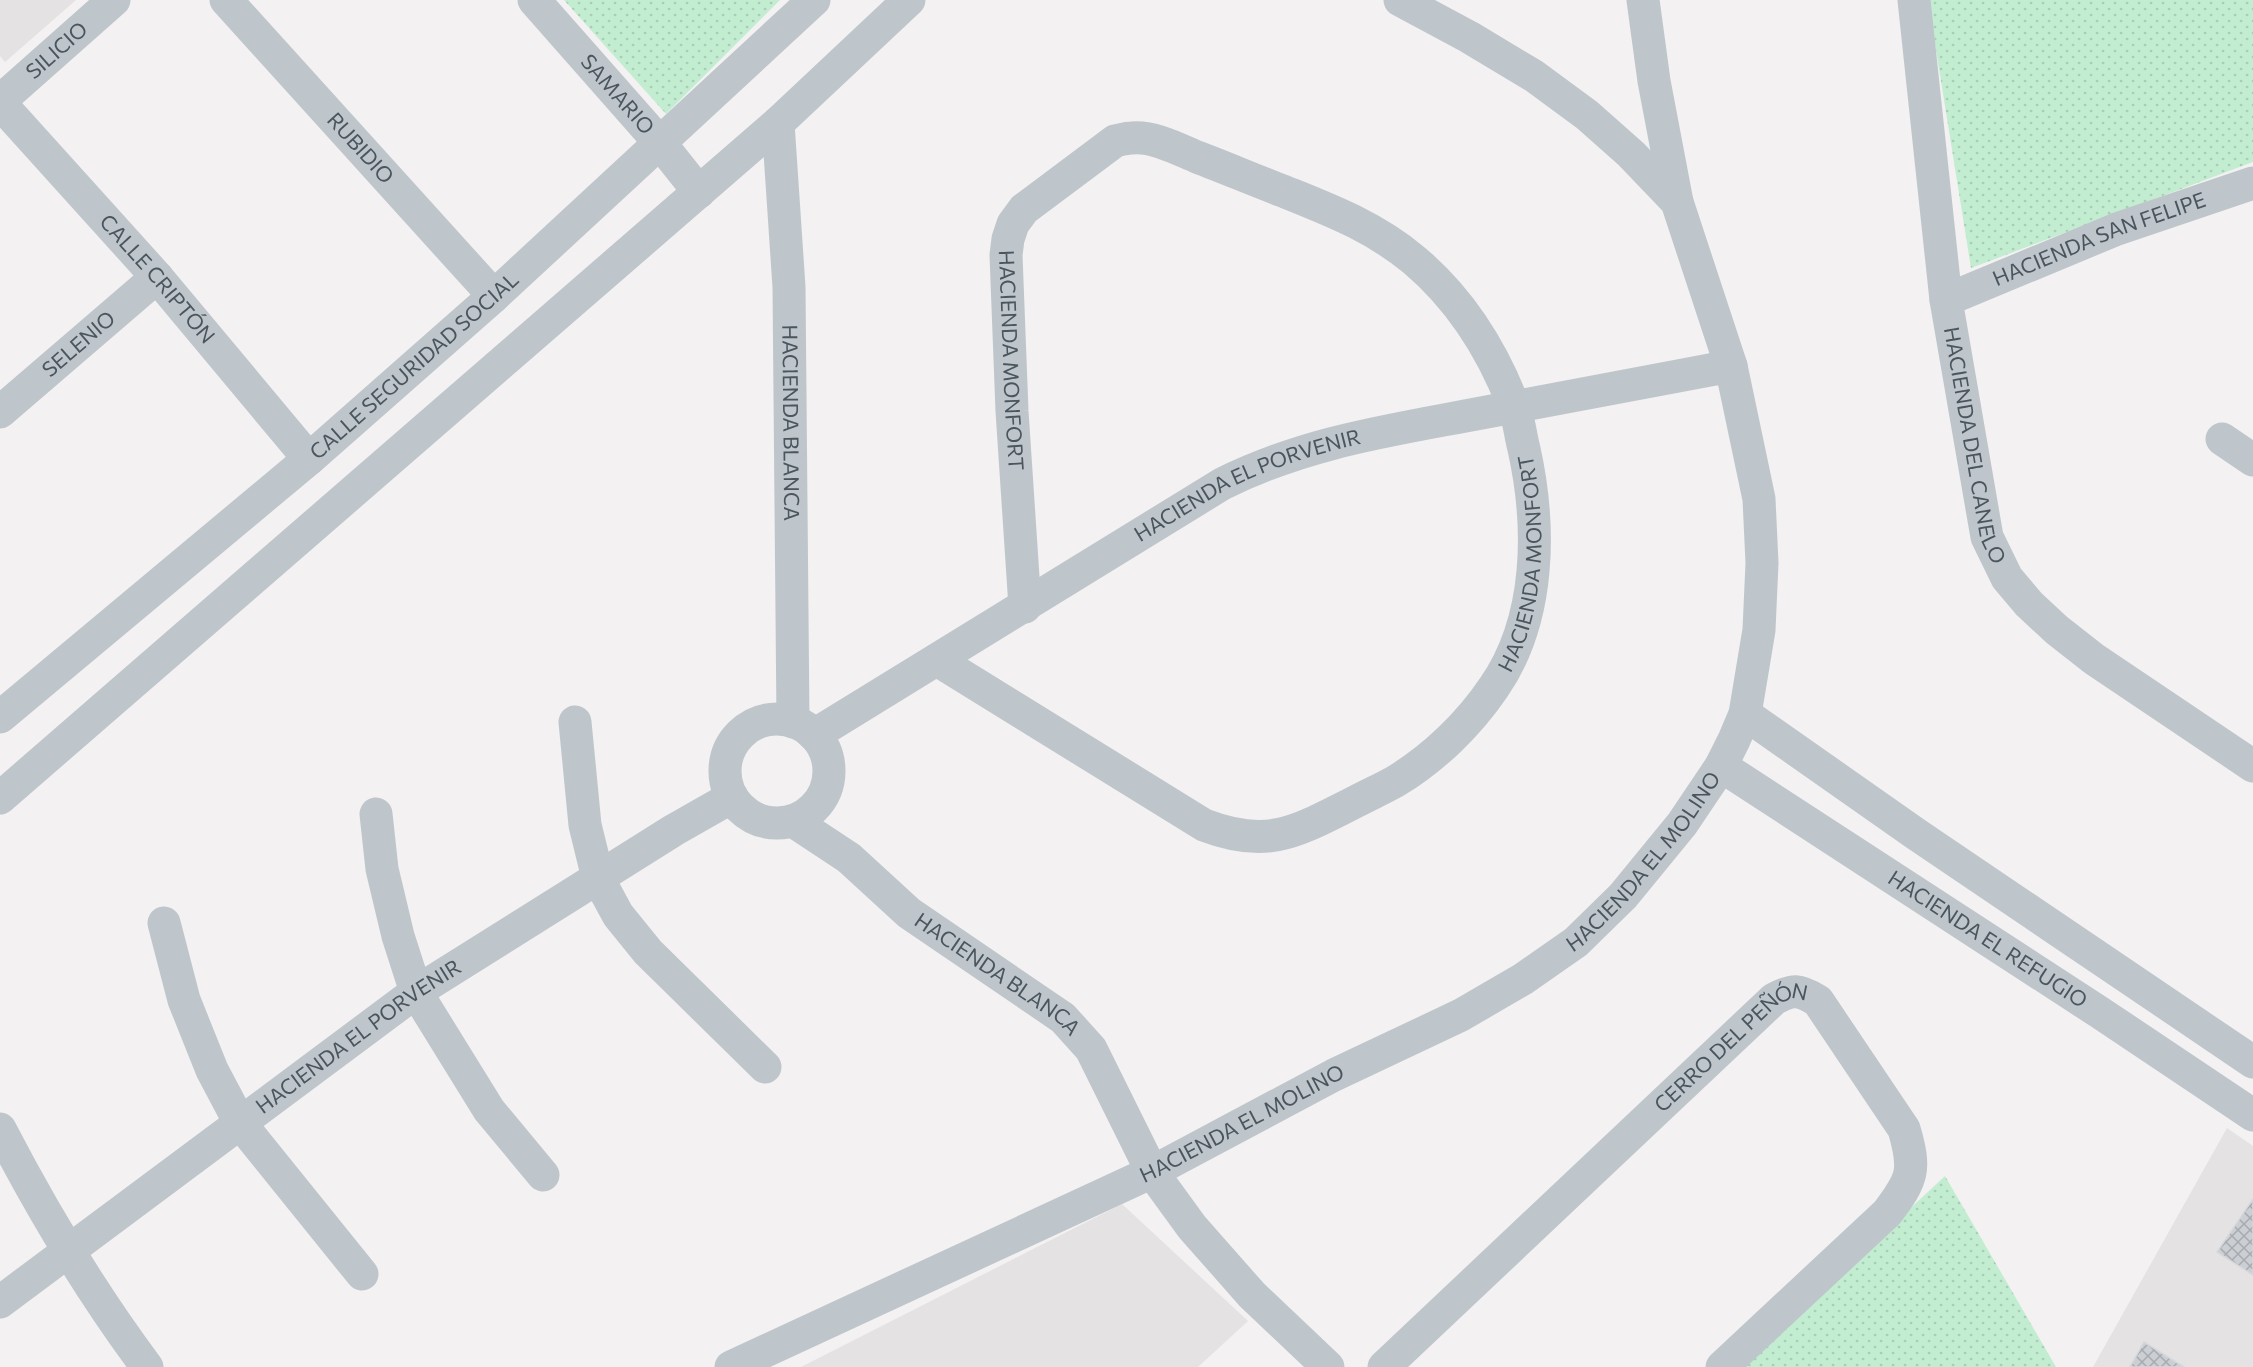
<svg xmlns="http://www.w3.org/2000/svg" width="2253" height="1367" viewBox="0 0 2253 1367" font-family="Commissioner,sans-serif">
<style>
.education{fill:#e4e2e2}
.park{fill:url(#park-dots)}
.building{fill:url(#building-cross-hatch);stroke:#d5d8dc;stroke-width:1.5}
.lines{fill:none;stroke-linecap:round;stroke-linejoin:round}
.minor{stroke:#bec6cc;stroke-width:33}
.labels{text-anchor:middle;stroke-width:4.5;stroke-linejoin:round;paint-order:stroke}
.street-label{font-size:21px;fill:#4a555d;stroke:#fff}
</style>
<defs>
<pattern id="park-dots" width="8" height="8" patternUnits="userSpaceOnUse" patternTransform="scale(1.5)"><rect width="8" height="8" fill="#c3edd1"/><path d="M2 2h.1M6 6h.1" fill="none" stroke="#a9cdb6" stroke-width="1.8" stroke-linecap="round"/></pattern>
<pattern id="building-cross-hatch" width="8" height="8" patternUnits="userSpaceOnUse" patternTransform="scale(1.5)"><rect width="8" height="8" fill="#cbced3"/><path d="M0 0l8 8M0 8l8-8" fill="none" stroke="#a7aaae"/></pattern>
</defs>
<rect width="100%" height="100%" fill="#f3f1f1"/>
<!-- education -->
<g class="education">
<polygon points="0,0 76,0 5,62 0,56"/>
<polygon points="2227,1128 2253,1146 2253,1367 2093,1367"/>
<polygon points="1122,1204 1248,1321 1198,1367 801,1367"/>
</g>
<!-- park -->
<g class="park">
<polygon points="564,0 780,0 666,114"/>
<polygon points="1928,0 2253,0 2253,162 1971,268"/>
<polygon points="1945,1176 2056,1367 1740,1367"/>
</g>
<!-- building -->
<g class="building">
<polygon points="2253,1199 2253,1275 2217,1252"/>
<polygon points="2144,1342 2184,1367 2130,1367"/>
</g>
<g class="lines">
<!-- minor -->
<g class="minor">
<path id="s1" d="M226 0 494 296"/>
<path id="s2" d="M534 0 660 143 699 192"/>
<polyline points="1643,0 1654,81 1677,202"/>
<path id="s3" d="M1914 0 1946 300 1987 537 2007 578 2029 604 2057 630 2094 659 2253 766"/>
<path id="s4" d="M0 101 114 0"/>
<path id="s5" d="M0 103 157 277 309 459"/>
<path id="s6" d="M778 123 789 287 793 722"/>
<path id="s7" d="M1946 300 2117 229 2253 183"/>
<path id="s8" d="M0 412 157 277"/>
<polyline points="2222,439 2253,460"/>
<path id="s9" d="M937 660 1204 825C1269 850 1297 831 1355 802 1368 795 1382 789 1396 781 1434 758 1469 724 1494 687 1541 619 1541 526 1524 449 1520 434 1519 418 1513 404 1492 350 1459 298 1414 260 1373 226 1330 210 1283 191 1254 180 1226 168 1197 157 1178 149 1154 136 1132 138 1126 138 1120 140 1115 141L1024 209 1013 224 1008 239 1006 255 1012 411 1025 607"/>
<polyline points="1745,714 1916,834 2253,1062"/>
<path id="s10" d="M0 717 309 459 494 296 814 0"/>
<circle cx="777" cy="771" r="52"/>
<polyline points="575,722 585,825 598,878 618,915 648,952 765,1067"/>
<path id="s11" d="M814 735 1222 484C1304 443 1386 431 1476 414 1561 398 1646 382 1731 366"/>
<path id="s12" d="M1721 766 2099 1012 2253 1115"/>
<polyline points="0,798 778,123 909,0"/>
<polyline points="376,814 382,869 398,936 416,992 489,1110 543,1175"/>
<path id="s13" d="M793 821 849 858 909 913 1063 1018 1091 1049 1152 1172 1192 1227 1252 1295 1328 1367"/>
<polyline points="164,923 184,1000 212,1070 240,1123 362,1274"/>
<path d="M0 1129C43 1212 91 1292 147 1367"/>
<path id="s14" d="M0 1302 416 992 674 830 732 797"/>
<path id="s15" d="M731 1367 1152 1172 1334 1075 1461 1015 1523 979 1576 942 1623 896 1682 824 1721 766 1734 740 1745 714 1759 630 1762 563 1759 499 1731 366 1677 202 1631 154 1587 115 1534 76 1469 37 1400 0"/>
<path id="s16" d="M1384 1367 1774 999C1793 989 1799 989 1818 1001L1904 1129C1916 1170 1913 1179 1887 1213L1722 1367"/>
</g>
</g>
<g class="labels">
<!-- street labels -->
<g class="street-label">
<text dy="7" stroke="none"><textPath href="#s4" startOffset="76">SILICIO</textPath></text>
<text dy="7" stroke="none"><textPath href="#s2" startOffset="126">SAMARIO</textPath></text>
<text dy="7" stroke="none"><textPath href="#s1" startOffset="200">RUBIDIO</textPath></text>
<text dy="7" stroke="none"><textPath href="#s7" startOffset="165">HACIENDA SAN FELIPE</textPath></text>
<text dy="7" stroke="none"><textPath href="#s5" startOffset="236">CALLE CRIPTÓN</textPath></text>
<text dy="7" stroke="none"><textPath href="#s8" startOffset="104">SELENIO</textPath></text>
<text dy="7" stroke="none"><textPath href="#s9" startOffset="1722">HACIENDA MONFORT</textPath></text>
<text dy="7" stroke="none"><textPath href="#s10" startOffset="543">CALLE SEGURIDAD SOCIAL</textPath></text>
<text dy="7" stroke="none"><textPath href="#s6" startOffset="300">HACIENDA BLANCA</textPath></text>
<text dy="7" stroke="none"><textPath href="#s3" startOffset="450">HACIENDA DEL CANELO</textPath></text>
<text dy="7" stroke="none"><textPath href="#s11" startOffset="502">HACIENDA EL PORVENIR</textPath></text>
<text dy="7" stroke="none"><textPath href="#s9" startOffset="786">HACIENDA MONFORT</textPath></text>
<text dy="7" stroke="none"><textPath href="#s15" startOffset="1052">HACIENDA EL MOLINO</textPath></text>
<text dy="7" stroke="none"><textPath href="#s12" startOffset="318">HACIENDA EL REFUGIO</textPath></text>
<text dy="7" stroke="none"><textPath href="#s13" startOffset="256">HACIENDA BLANCA</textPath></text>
<text dy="7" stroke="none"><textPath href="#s14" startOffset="446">HACIENDA EL PORVENIR</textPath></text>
<text dy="7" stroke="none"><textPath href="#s16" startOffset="474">CERRO DEL PEÑÓN</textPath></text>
<text dy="7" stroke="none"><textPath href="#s15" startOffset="566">HACIENDA EL MOLINO</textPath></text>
</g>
</g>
</svg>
